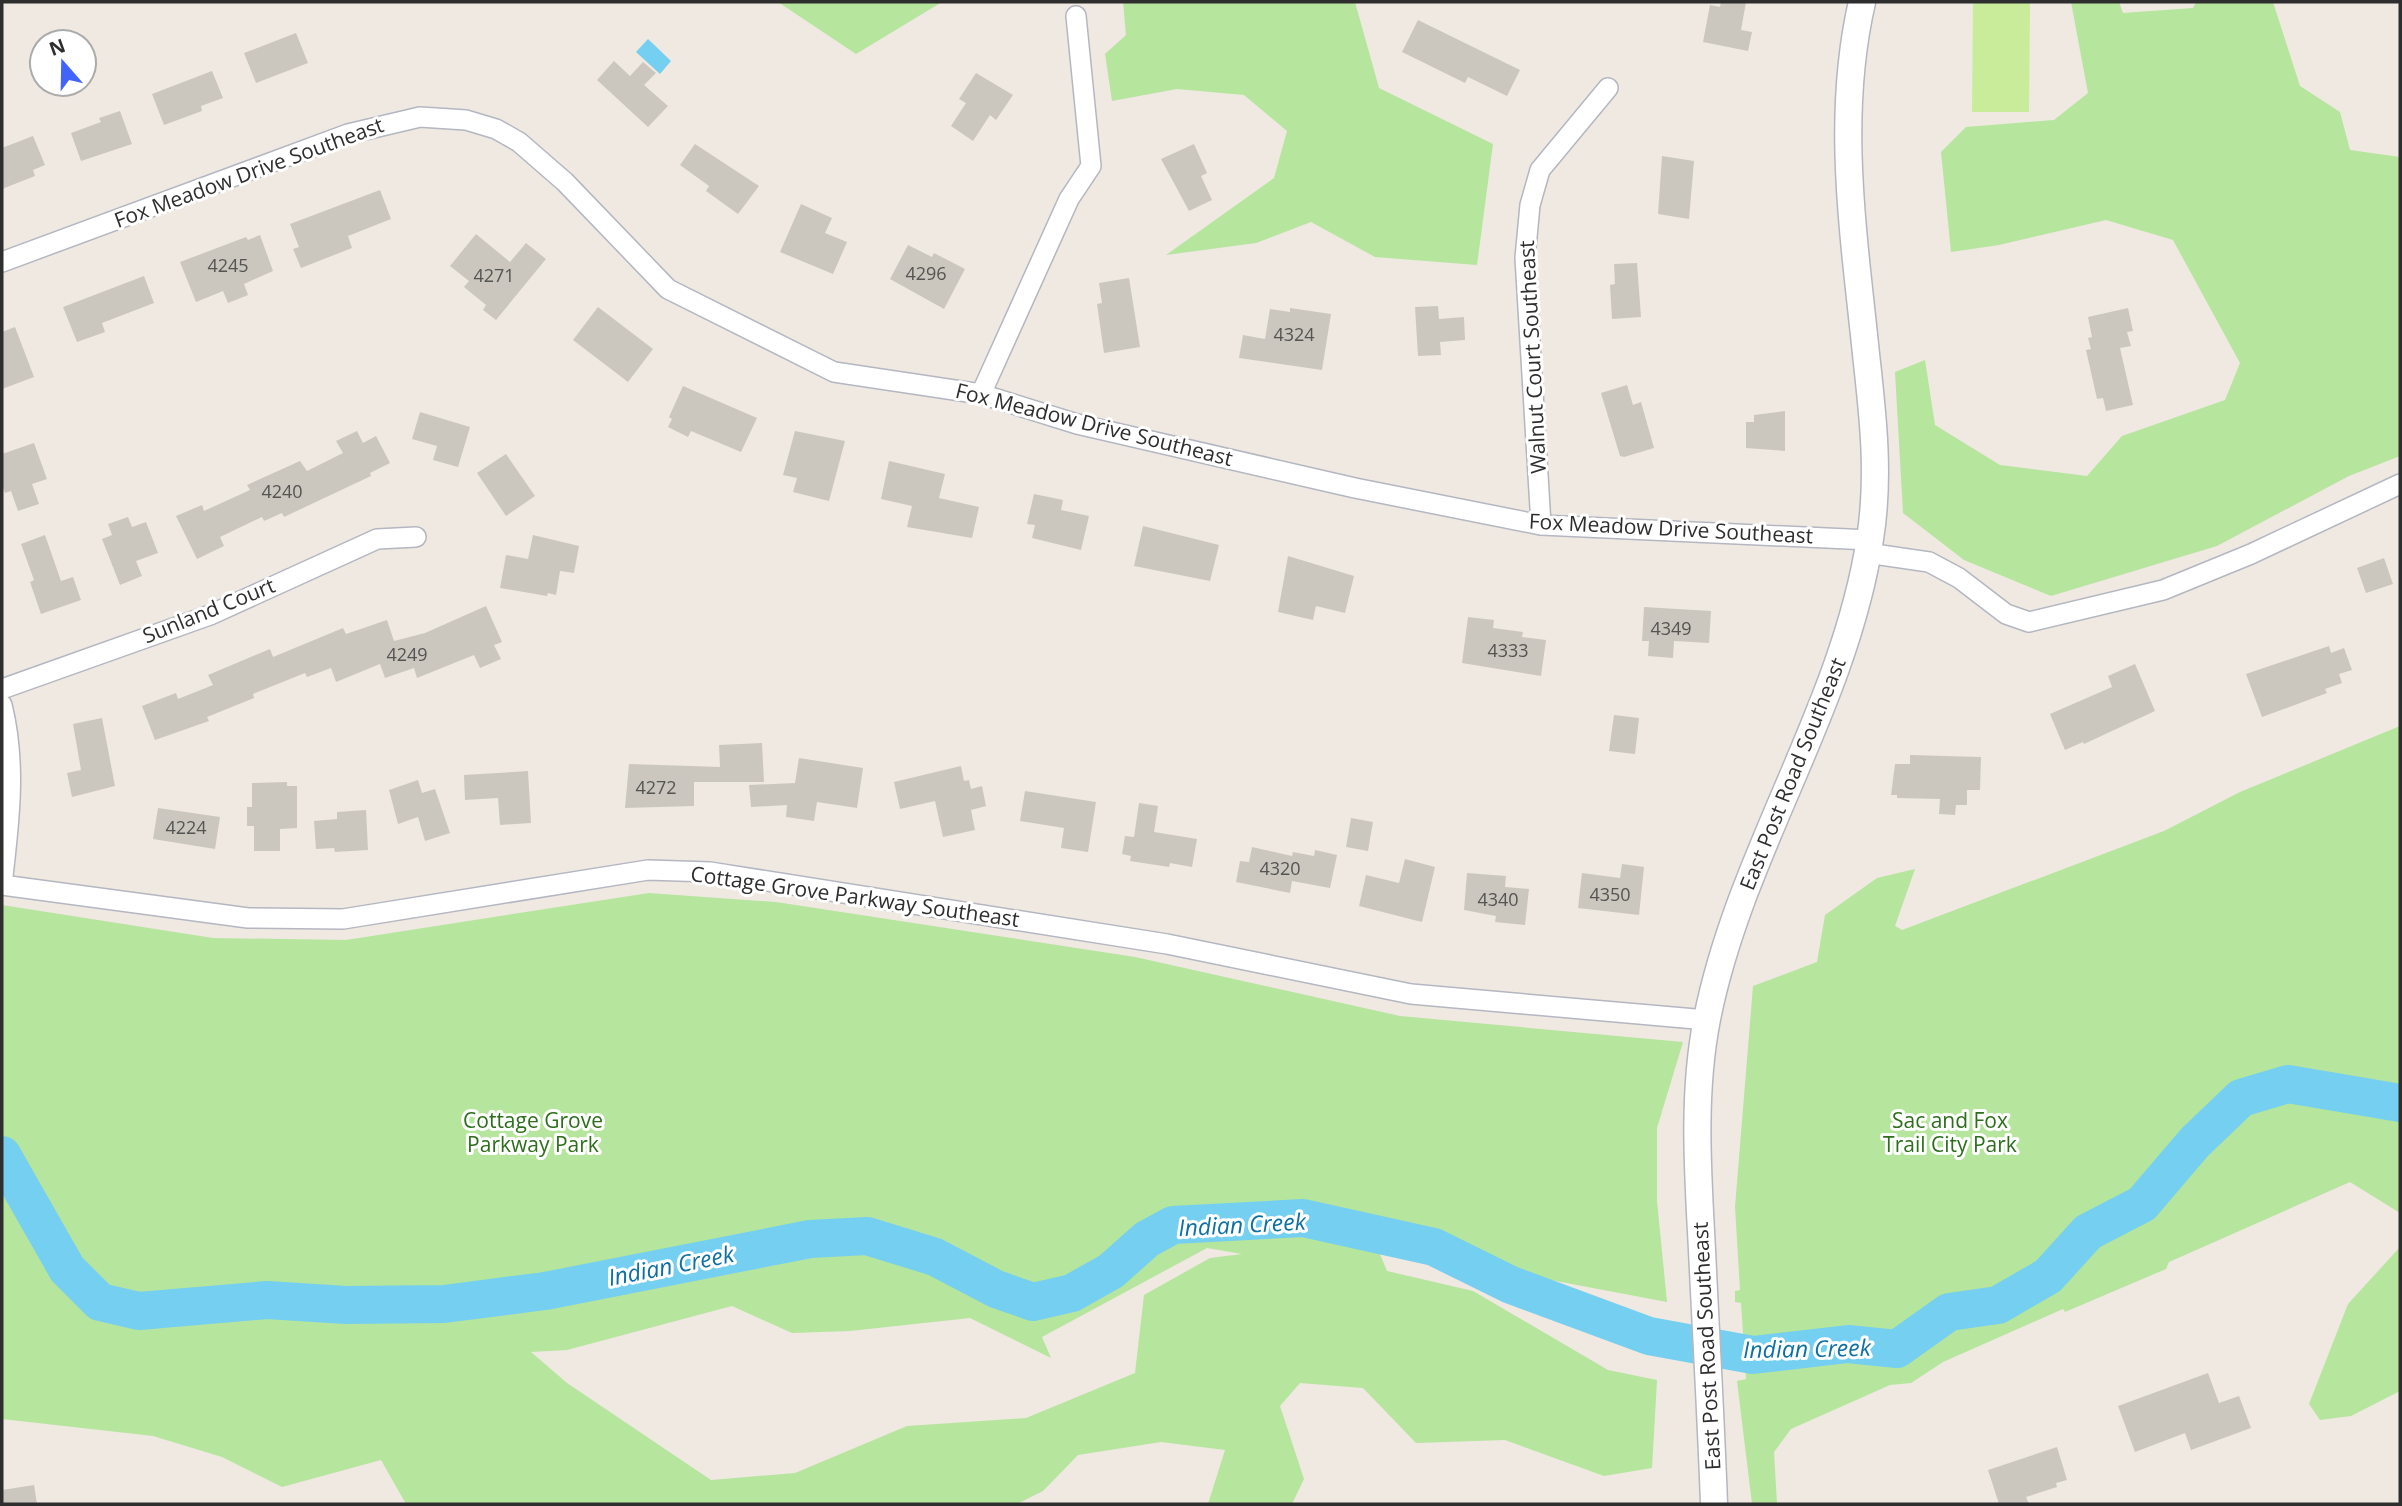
<svg xmlns="http://www.w3.org/2000/svg" width="2402" height="1506" viewBox="0 0 2402 1506" font-family="'Open Sans',sans-serif">
<style>
.green{fill:#b6e59e;fill-rule:evenodd}
.pitch{fill:#c9ec9a}
.water{fill:#75cff0}
.lines{fill:none;stroke-linecap:round;stroke-linejoin:round}
.river{stroke:#75cff0;stroke-width:38}
.building{fill:#cbc7bf}
.street-casing{stroke:#b4b7c1;stroke-width:22}
.secondary-casing{stroke:#b4b7c1;stroke-width:29}
.street{stroke:#fff;stroke-width:19}
.secondary{stroke:#fff;stroke-width:26}
.labels{text-anchor:middle;stroke-width:6;stroke-linejoin:round;paint-order:stroke}
.number-label{font-size:18px;fill:#555452}
.street-label{font-size:21px;fill:#2e2e2e;stroke:#fff}
.park-label{font-size:21px;fill:#2c6e1b;stroke:#fff}
.water-label{font-size:23px;font-style:italic;fill:#0d6fa3;stroke:#fff}
</style>
<rect width="100%" height="100%" fill="#efe9e1"/>
<!-- green -->
<g class="green">
<polygon points="778,2 942,2 856,54"/>
<polygon points="1123,2 1355,2 1379,88 1493,144 1477,265 1375,257 1311,222 1256,243 1166,255 1274,178 1287,131 1244,95 1177,89 1112,101 1105,54 1126,35"/>
<polygon points="2071,2 2119,2 2123,13 2193,8 2196,2 2273,2 2300,86 2340,112 2350,150 2400,157 2400,456 2349,476 2217,546 2051,596 1964,560 1903,513 1895,372 1925,360 1935,425 2000,465 2087,476 2122,436 2225,400 2240,363 2173,240 2106,220 1999,245 1951,252 1941,152 1966,127 2054,120 2088,93"/>
<polygon points="2400,726 2400,1213 2350,1182 2169,1262 2166,1269 2065,1312 2063,1309 1943,1362 1911,1383 1890,1385 1791,1429 1774,1452 1777,1504 1752,1504 1737,1381 1746,1379 1741,1303 1735,1302 1735,1291 1740,1290 1735,1207 1753,986 1817,962 1825,915 1877,878 1915,869 1895,926 1902,930 2164,831 2240,792"/>
<path d="M649 893 776 902 1135 957 1400 1016 1683 1042 1657 1128V1201L1667 1302 1377 1247 1387 1271 1473 1291 1608 1370 1657 1380 1652 1468 1604 1476 1505 1440 1416 1443 1363 1388 1300 1383 1280 1406 1304 1479 1292 1504H1208L1225 1450 1161 1442 1078 1455 1043 1491 1017 1504H406L381 1460 282 1487 222 1457 153 1436 2 1419V905L213 938 346 940ZM1207 1248 1242 1254 1210 1258 1144 1295 1135 1373 1026 1418 907 1426 795 1473 711 1480 567 1383 531 1352 567 1350 732 1306 792 1333 850 1331 970 1318 1051 1358 1042 1337Z"/>
<polygon points="2400,1247 2400,1391 2351,1416 2320,1420 2309,1404 2348,1304"/>
</g>
<!-- pitch -->
<polygon class="pitch" points="1973,2 2030,2 2029,112 1972,112"/>
<!-- water -->
<polygon class="water" points="648,39 671,61 660,74 636,52"/>
<g class="lines">
<!-- river -->
<polyline class="river" points="2,1155 67,1269 100,1302 139,1311 267,1300 346,1305 444,1304 545,1291 810,1239 867,1236 935,1257 996,1289 1033,1302 1072,1293 1111,1271 1147,1239 1173,1225 1303,1218 1434,1247 1511,1285 1649,1336 1753,1355 1848,1344 1897,1349 1949,1312 1998,1305 2048,1276 2088,1232 2142,1204 2195,1142 2241,1098 2288,1084 2400,1103"/>
</g>
<!-- building -->
<g class="building">
<polygon points="1721,2 1746,2 1741,30 1752,32 1748,51 1703,42 1710,5 1720,7"/>
<polygon points="1418,20 1520,70 1507,96 1468,77 1465,83 1402,52"/>
<polygon points="296,33 308,63 256,83 244,53"/>
<polygon points="614,61 630,76 643,62 656,73 644,85 668,106 648,127 597,80"/>
<polygon points="212,71 223,98 201,106 202,111 164,125 152,94"/>
<polygon points="976,73 1013,95 996,120 990,115 973,141 951,126 966,103 959,99"/>
<polygon points="120,111 132,144 81,161 71,133 101,122 99,118"/>
<polygon points="33,136 45,165 33,170 35,176 2,189 2,148"/>
<polygon points="695,144 759,186 738,214 706,191 709,186 680,165"/>
<polygon points="1194,144 1207,173 1201,176 1212,200 1189,211 1161,159"/>
<polygon points="1662,156 1694,161 1689,219 1658,214"/>
<polygon points="380,190 391,219 348,236 352,248 301,268 293,249 299,247 290,224"/>
<polygon points="801,204 832,218 825,233 847,242 833,274 780,252"/>
<polygon points="476,234 510,262 526,243 546,259 496,320 483,310 486,305 464,287 469,281 450,266"/>
<polygon points="260,235 273,271 244,284 248,295 228,303 223,291 196,302 180,262 246,237 248,240"/>
<polygon points="908,245 932,257 934,253 965,269 944,309 890,279"/>
<polygon points="1637,263 1641,317 1612,319 1610,285 1615,284 1614,264"/>
<polygon points="144,276 154,303 102,323 105,332 77,342 63,307"/>
<polygon points="1129,278 1140,347 1104,353 1097,304 1102,303 1099,283"/>
<polygon points="1438,306 1439,319 1464,317 1465,340 1440,342 1441,355 1418,356 1415,307"/>
<polygon points="598,307 653,349 628,382 573,340"/>
<polygon points="1290,308 1331,314 1322,370 1239,358 1243,335 1265,339 1270,309 1290,312"/>
<polygon points="2128,308 2133,331 2127,332 2131,346 2120,348 2133,405 2106,411 2103,398 2097,399 2086,350 2091,349 2088,338 2092,337 2088,317"/>
<polygon points="15,327 34,377 2,389 2,332"/>
<polygon points="1627,385 1633,405 1641,402 1654,448 1624,457 1620,456 1601,393"/>
<polygon points="683,386 757,418 741,452 691,431 688,437 668,427 672,419 669,417"/>
<polygon points="1785,411 1785,451 1746,448 1746,422 1754,422 1754,415"/>
<polygon points="420,412 470,427 458,467 433,460 437,446 412,439"/>
<polygon points="357,431 363,443 376,436 390,463 370,473 371,476 284,517 282,513 264,521 262,517 220,537 224,546 197,559 176,516 202,505 204,511 250,490 247,485 300,461 307,471 343,453 336,441"/>
<polygon points="795,431 845,441 829,501 793,492 797,478 783,475"/>
<polygon points="34,443 47,479 32,484 39,504 18,511 11,491 5,493 2,485 2,454"/>
<polygon points="506,454 535,496 506,516 477,473"/>
<polygon points="889,461 945,474 939,498 979,507 972,538 907,527 912,506 881,499"/>
<polygon points="1034,494 1063,500 1061,510 1089,516 1081,550 1032,538 1035,525 1027,524"/>
<polygon points="128,517 132,527 146,522 158,553 136,561 142,576 120,585 102,539 112,535 108,524"/>
<polygon points="1143,526 1219,545 1210,581 1134,566"/>
<polygon points="45,535 61,581 73,577 81,600 41,614 30,582 34,580 21,544"/>
<polygon points="533,535 579,546 574,573 560,571 556,595 548,593 547,596 500,588 506,555 528,559"/>
<polygon points="1288,556 1354,576 1345,613 1316,606 1313,620 1278,612"/>
<polygon points="2384,558 2393,584 2366,593 2357,568"/>
<polygon points="486,606 502,642 494,645 501,659 480,668 474,655 417,678 414,668 385,678 380,664 336,682 331,668 307,677 305,673 253,694 254,698 207,717 209,721 155,740 142,706 176,693 178,699 213,685 208,675 270,649 273,657 343,628 346,634 387,620 394,641 425,633"/>
<polygon points="1644,607 1711,611 1709,643 1674,641 1673,658 1648,656 1649,641 1642,641"/>
<polygon points="1468,617 1494,620 1493,628 1523,632 1522,637 1546,640 1541,676 1462,663"/>
<polygon points="2329,646 2331,653 2344,648 2352,670 2339,674 2342,683 2325,689 2327,693 2262,717 2246,674"/>
<polygon points="2135,664 2155,711 2084,744 2083,742 2065,750 2050,714 2112,687 2108,676"/>
<polygon points="1614,715 1639,718 1635,754 1609,751"/>
<polygon points="102,718 115,786 72,797 67,773 81,770 73,724"/>
<polygon points="762,743 764,782 694,782 694,806 625,808 629,764 720,767 719,745"/>
<polygon points="1910,755 1981,757 1980,790 1967,790 1967,805 1956,805 1955,815 1939,814 1940,799 1897,798 1897,795 1891,795 1895,764 1910,764"/>
<polygon points="799,758 863,768 857,808 817,802 814,821 786,817 787,805 751,807 749,785 795,783"/>
<polygon points="961,766 964,781 969,780 971,789 982,786 986,806 971,810 975,830 943,837 935,801 900,809 894,782"/>
<polygon points="528,771 531,823 500,825 498,798 465,800 464,775"/>
<polygon points="418,780 422,793 435,789 450,833 425,841 418,817 398,824 389,790"/>
<polygon points="287,782 287,786 297,786 297,828 280,829 280,851 254,851 254,826 247,826 247,807 252,807 252,783"/>
<polygon points="1025,791 1096,802 1088,852 1061,848 1064,828 1020,821"/>
<polygon points="1139,803 1158,806 1154,832 1197,839 1192,867 1170,863 1169,867 1130,861 1131,856 1122,854 1125,836 1134,837"/>
<polygon points="158,808 220,817 215,849 153,839"/>
<polygon points="366,810 368,850 335,852 334,848 316,849 314,821 337,819 337,812"/>
<polygon points="1351,818 1373,822 1368,851 1346,847"/>
<polygon points="1252,847 1292,856 1293,852 1314,856 1315,850 1337,855 1330,888 1292,881 1290,893 1236,882 1240,861 1249,862"/>
<polygon points="1405,859 1435,867 1422,922 1359,906 1366,875 1399,883"/>
<polygon points="1622,864 1644,867 1639,915 1578,908 1582,873 1620,878"/>
<polygon points="1467,873 1506,876 1505,887 1529,889 1525,925 1495,922 1496,916 1464,910"/>
<polygon points="2208,1373 2219,1403 2239,1396 2251,1428 2191,1450 2185,1433 2135,1452 2118,1406"/>
<polygon points="2057,1447 2067,1480 2056,1483 2057,1487 2026,1497 2029,1504 1999,1504 1988,1470"/>
<polygon points="34,1485 37,1504 2,1504 2,1490"/>
</g>
<g class="lines">
<defs>
<g id="street">
<polyline points="2,262 348,134 420,117 466,120 496,129 519,142 565,182 668,289 834,372 981,394 1077,424 1355,488 1541,525 1870,540"/>
<polyline points="981,394 1069,199 1091,166 1076,16"/>
<polyline points="1541,525 1525,258 1530,205 1540,170 1608,88"/>
<polyline points="1867,553 1929,562 1959,578 2006,614 2029,622 2163,590 2251,554 2400,484"/>
<polyline points="2,689 210,615 377,539 416,537"/>
<path d="M2 705C17 765 9 824 2 885L248 918 343 919 648 870 710 872 1167 944 1411 994 1707 1020"/>
</g>
<path id="secondary" d="M1714 1504C1711 1419 1706 1335 1702 1250 1698 1174 1692 1095 1707 1019 1740 852 1844 708 1870 539 1880 477 1873 416 1866 354 1854 236 1835 119 1862 2"/>
</defs>
<!-- street casing -->
<use href="#street" class="street-casing"/>
<!-- secondary casing -->
<use href="#secondary" class="secondary-casing"/>
<!-- street -->
<use href="#street" class="street"/>
<!-- secondary -->
<use href="#secondary" class="secondary"/>
</g>
<g class="labels">
<!-- number labels -->
<g class="number-label">
<text x="228" y="272">4245</text>
<text x="926" y="280">4296</text>
<text x="494" y="282">4271</text>
<text x="1294" y="341">4324</text>
<text x="282" y="498">4240</text>
<text x="1671" y="635">4349</text>
<text x="1508" y="657">4333</text>
<text x="407" y="661">4249</text>
<text x="656" y="794">4272</text>
<text x="186" y="834">4224</text>
<text x="1280" y="875">4320</text>
<text x="1610" y="901">4350</text>
<text x="1498" y="906">4340</text>
</g>
<!-- street labels -->
<g class="street-label">
<text transform="translate(249 173) rotate(-20)" y="7">Fox Meadow Drive Southeast</text>
<text transform="translate(1533 357) rotate(-93)" y="7">Walnut Court Southeast</text>
<text transform="translate(1094 425) rotate(14)" y="7">Fox Meadow Drive Southeast</text>
<text transform="translate(1671 529) rotate(3)" y="7">Fox Meadow Drive Southeast</text>
<text transform="translate(209 611) rotate(-22)" y="7">Sunland Court</text>
<text transform="translate(1793 774) rotate(-68)" y="7">East Post Road Southeast</text>
<text transform="translate(855 897) rotate(8)" y="7">Cottage Grove Parkway Southeast</text>
<text transform="translate(1707 1346) rotate(-93)" y="7">East Post Road Southeast</text>
</g>
<!-- park labels -->
<g class="park-label">
<text x="533" y="1128">Cottage Grove<tspan x="533" dy="24">Parkway Park</tspan></text>
<text x="1950" y="1128">Sac and Fox<tspan x="1950" dy="24">Trail City Park</tspan></text>
</g>
<!-- water labels -->
<g class="water-label">
<text transform="translate(1242 1225) rotate(-3)" y="8">Indian Creek</text>
<text transform="translate(671 1266) rotate(-11)" y="8">Indian Creek</text>
<text transform="translate(1807 1349) rotate(-1)" y="8">Indian Creek</text>
</g>
</g>
<!-- border -->
<rect width="2402" height="1506" fill="none" stroke="#2e2e2e" stroke-width="7"/>
<!-- north arrow -->
<g transform="translate(63 63) rotate(340)"><circle r="33" fill="#ffffff" stroke="#ababab" stroke-width="2"/>
<path d="M0-5L12 26L0 18L-12 26Z" fill="#4264fb"/>
<text y="-10" font-size="19" font-weight="bold" text-anchor="middle" fill="#2e2e2e">N</text>
</g>
</svg>
